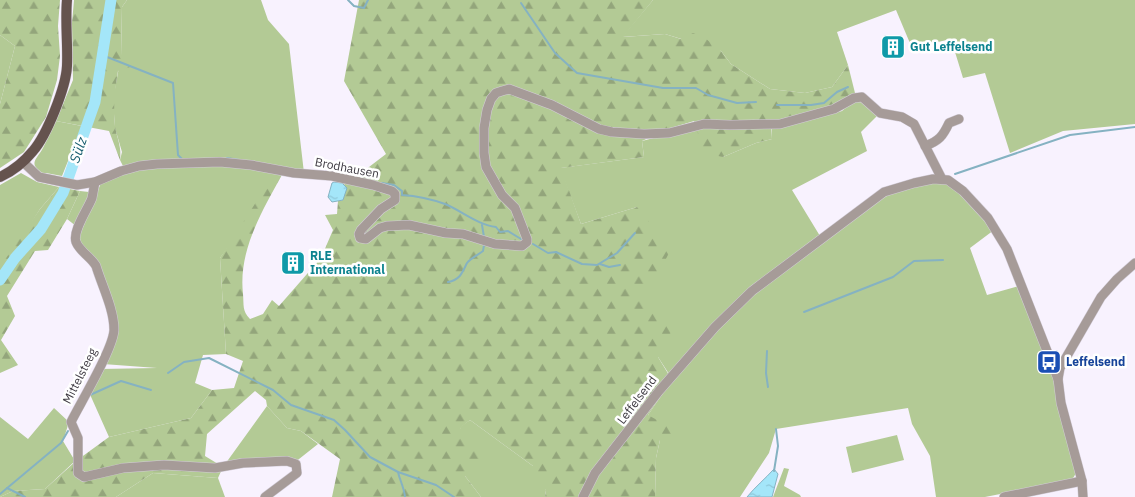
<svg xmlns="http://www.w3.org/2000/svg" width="1135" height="497" viewBox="0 0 1135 497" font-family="'IBM Plex Sans',sans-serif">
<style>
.grass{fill:#b3ca95}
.forest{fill:url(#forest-firs)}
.water{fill:url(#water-ripples);stroke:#85b2c2}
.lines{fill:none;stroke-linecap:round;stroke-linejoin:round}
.stream{stroke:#85b2c2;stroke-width:2}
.river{stroke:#a4e6f9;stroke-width:11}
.minor-casing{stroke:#d3cdd8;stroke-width:10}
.major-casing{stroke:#d3cdd8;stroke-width:11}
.minor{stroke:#a69b98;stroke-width:9}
.major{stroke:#65534e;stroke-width:10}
.labels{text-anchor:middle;stroke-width:5;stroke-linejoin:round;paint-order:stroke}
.culture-label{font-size:12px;font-weight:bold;fill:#0d838f;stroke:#fff;text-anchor:start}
.street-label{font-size:12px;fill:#3d3941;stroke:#fff}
.transit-label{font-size:12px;font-weight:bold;fill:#164399;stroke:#fff;text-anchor:start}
.water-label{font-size:14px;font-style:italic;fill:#1a5f70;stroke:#fff}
</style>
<defs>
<pattern id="forest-firs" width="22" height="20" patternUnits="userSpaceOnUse" patternTransform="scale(1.25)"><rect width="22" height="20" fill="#b3ca95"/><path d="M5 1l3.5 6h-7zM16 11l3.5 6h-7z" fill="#93a57b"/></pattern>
<pattern id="water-ripples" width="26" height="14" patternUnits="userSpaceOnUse" patternTransform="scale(1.25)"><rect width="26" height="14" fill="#a4e6f9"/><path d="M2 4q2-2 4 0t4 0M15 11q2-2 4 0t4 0" fill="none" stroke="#8ec6d7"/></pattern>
</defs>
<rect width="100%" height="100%" fill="#f8f2fe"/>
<!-- grass -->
<g class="grass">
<polygon points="127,0 261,0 268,20 289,44 304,173 284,171 220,258 226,354 203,355 195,383 212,390 191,418 109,437 88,390 100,369 157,368 103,364 113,313 81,243 79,237 101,183 126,172 120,160 122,152 115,128 113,100 121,56 122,7"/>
<polygon points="653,0 1135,0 1135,124 1063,131 1010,153 985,73 963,78 951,39 912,48 896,10 837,32 848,65 832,87 805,93 770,89 731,64 721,51 665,34 622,37"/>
<polygon points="0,35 15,46 0,104"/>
<path d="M853 101C864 100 870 108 877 116L861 132 867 151 792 190 820 236 749 288 669 374 658 357 646 299 637 207 581 224 560 168 644 157 642 141 696 127 723 157 756 143 772 139V127H783L842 111Z"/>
<path d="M56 121 82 126 62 176 46 173 44 174C26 163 38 159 44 146 48 138 52 129 56 121Z"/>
<polygon points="21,173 37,182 59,187 40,209 0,273 0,185"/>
<path d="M940 181C963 187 979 214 994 230L970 248 987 295 1019 286 1053 375 1076 473 1072 480 985 497H936L930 456 912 424 908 408 776 429 769 453 740 497H655L656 458 660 440 648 415 672 380 717 329 754 293 883 198 896 191Z"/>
<polygon points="80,191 89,192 90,197 76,226 67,219"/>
<polygon points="267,406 287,428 301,431 318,444 294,463 223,467"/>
<polygon points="54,408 69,422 63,441 75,461 45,489 13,491 0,497 0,417 28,439"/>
<polygon points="470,420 533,466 546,490 545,497 481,497 465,476 460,427"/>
<polygon points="897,435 904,460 852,473 846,447"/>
<polygon points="784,468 789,469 784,486 800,495 801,497 773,497"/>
<polygon points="153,473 218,478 225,497 116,497"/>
</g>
<!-- forest -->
<g class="forest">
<polygon points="0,0 60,0 58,26 60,56 57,80 46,117 24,152 0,168 0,104 15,46 0,35"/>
<path d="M74 0H127L122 7 121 56 130 67 118 71C115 90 113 107 115 126 117 138 122 148 120 160L109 131 56 121 73 80 72 23Z"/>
<path d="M359 0H653L623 37 665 34 681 39 693 33 705 38 721 51 731 64 770 89 805 93 832 87 848 65 855 93 845 101 780 121H771L772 139 756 143 723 157 704 153 694 121 668 129 642 141 644 157 561 168 581 224 637 207 671 249 646 298 676 323 658 357 672 380 648 415 675 430V443L660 440 656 458 655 497H545L546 490 532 478 533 466 470 420 460 428 477 444 483 458 476 466H465V476L481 497H332L340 459 301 431 287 428 267 406 266 400 255 391 207 434 205 456 223 467 218 478 153 473 116 497H0L13 491 45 489 76 461 109 437 191 418 212 390 234 388 243 361 226 354 220 258 264 190 284 171C263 210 238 249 243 294 244 305 242 311 250 319L263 314 272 300 279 306 321 258 333 230 325 215 337 214 338 201 343 200 345 185 342 183 344 181 352 180 386 154 344 81Z"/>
<polygon points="59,187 80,191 67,219 48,250 35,251 7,296 15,316 1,340 18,365 0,373 0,267 40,209"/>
</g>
<!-- water -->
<g class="water">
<polygon points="334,182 342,183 347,188 343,200 332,202 328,197 332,183"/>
<path d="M774 469 778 474 772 497H747C755 487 765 479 774 469Z"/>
</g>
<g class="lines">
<!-- stream -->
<g class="stream">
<polyline points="348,0 354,6 364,8 368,0"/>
<polyline points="521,3 555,53 577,73 663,88 696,88 708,95 737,103 756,102"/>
<polyline points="102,55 173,83 178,155 182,159"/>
<polyline points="777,105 811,105 824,103 837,92 848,87"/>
<polyline points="227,158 239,160"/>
<polyline points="955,174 1070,135 1135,127"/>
<path d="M382 183 394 185 402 191V195C417 196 431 199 445 204 462 211 478 225 496 227L500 232 508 231 521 239"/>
<polyline points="482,225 484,237"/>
<polyline points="533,244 548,253 556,252 582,264 597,265 617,253 635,233"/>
<polyline points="600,264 609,267 620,265"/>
<path d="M448 282C460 280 462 273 467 263 471 258 478 255 483 251L484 245"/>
<polyline points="804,312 893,277 914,261 943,260"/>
<polyline points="767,351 766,373 768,387"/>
<polyline points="168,373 184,362 209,358 273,390 291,405 334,420 345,430 370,457 398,472 436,485 454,497"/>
<polyline points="90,395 121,381 151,390"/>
<polyline points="774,471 778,446 776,429"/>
<path d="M398 472C400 481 404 487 405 497"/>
<polyline points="7,488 25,497"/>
<polyline points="0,494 61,443 68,431"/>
</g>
<!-- river -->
<polyline class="river" points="0,280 15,258 41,229 63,193 95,102 111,0"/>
<defs>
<g id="minor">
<path d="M925 146C939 141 943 136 949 123L959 119"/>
<polyline points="23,162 39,177 77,185 95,182 121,171 139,166 157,164 220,162 251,165 294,173 332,176 373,185 392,191 395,194 395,200 381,209 361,230 359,234 360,238 366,239 380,228 387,226 409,225 446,233 463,234 495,244 522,246 527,242 527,239 515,208 502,195 486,167 484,153 484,128 487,110 491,99 496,93 502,91 509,89 552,105 599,129 612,132 644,134 669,133 704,124 730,125 780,124 834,109 854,98 862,97 880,113 902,117 914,124 942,179"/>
<path d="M95 182C94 187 93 193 92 198 88 209 72 231 76 242 80 252 91 257 96 266 102 286 114 309 114 330 113 349 81 402 71 422L78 438V473L84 477 123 468 164 465 215 468 243 463 287 461 296 464 297 473 265 497"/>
<polyline points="583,497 595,473 659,391 715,327 752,291 884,192 914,183 933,179 948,180 963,191 988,218 1007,249 1058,379"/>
<polyline points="1004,497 1082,481"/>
<polyline points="1083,497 1082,481 1061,403 1058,379 1060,368 1101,297 1117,279 1135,263"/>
</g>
<path id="major" d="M0 177C13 171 24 162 33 151 47 135 66 87 67 66 68 44 65 22 67 0"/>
</defs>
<!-- minor casing -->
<use href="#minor" class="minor-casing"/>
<!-- major casing -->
<use href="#major" class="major-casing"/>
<!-- minor -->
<use href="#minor" class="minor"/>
<!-- major -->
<use href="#major" class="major"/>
</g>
<!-- icons -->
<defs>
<symbol id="building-square" viewBox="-11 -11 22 22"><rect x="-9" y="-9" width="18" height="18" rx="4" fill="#0f9aa8" stroke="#fff"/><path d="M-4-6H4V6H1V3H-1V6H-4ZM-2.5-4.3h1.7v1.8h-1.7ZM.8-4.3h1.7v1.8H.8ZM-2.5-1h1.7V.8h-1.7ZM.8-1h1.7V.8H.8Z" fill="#fff"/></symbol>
<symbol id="bus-square" viewBox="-11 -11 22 22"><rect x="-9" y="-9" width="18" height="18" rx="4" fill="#1a4fb4" stroke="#fff"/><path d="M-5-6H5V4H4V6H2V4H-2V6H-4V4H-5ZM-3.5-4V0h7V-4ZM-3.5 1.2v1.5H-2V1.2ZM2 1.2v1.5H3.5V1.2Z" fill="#fff"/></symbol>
</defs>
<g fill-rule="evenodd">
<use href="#building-square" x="879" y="33" width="28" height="28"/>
<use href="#building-square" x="279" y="249" width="28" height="28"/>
<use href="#bus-square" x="1035" y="348" width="28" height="28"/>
</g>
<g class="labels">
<!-- culture labels -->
<g class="culture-label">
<text x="910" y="51">Gut Leffelsend</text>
<text x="310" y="260">RLE<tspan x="310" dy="14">International</tspan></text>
</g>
<!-- street labels -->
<g class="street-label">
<text transform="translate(347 168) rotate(11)" y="4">Brodhausen</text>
<text transform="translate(80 376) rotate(-63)" y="4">Mittelsteeg</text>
<text transform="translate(637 400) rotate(-53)" y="4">Leffelsend</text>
</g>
<!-- transit labels -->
<g class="transit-label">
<text x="1066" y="366">Leffelsend</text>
</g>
<!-- water labels -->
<g class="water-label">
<text transform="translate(78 150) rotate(-71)" y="5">Sülz</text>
</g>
</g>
</svg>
